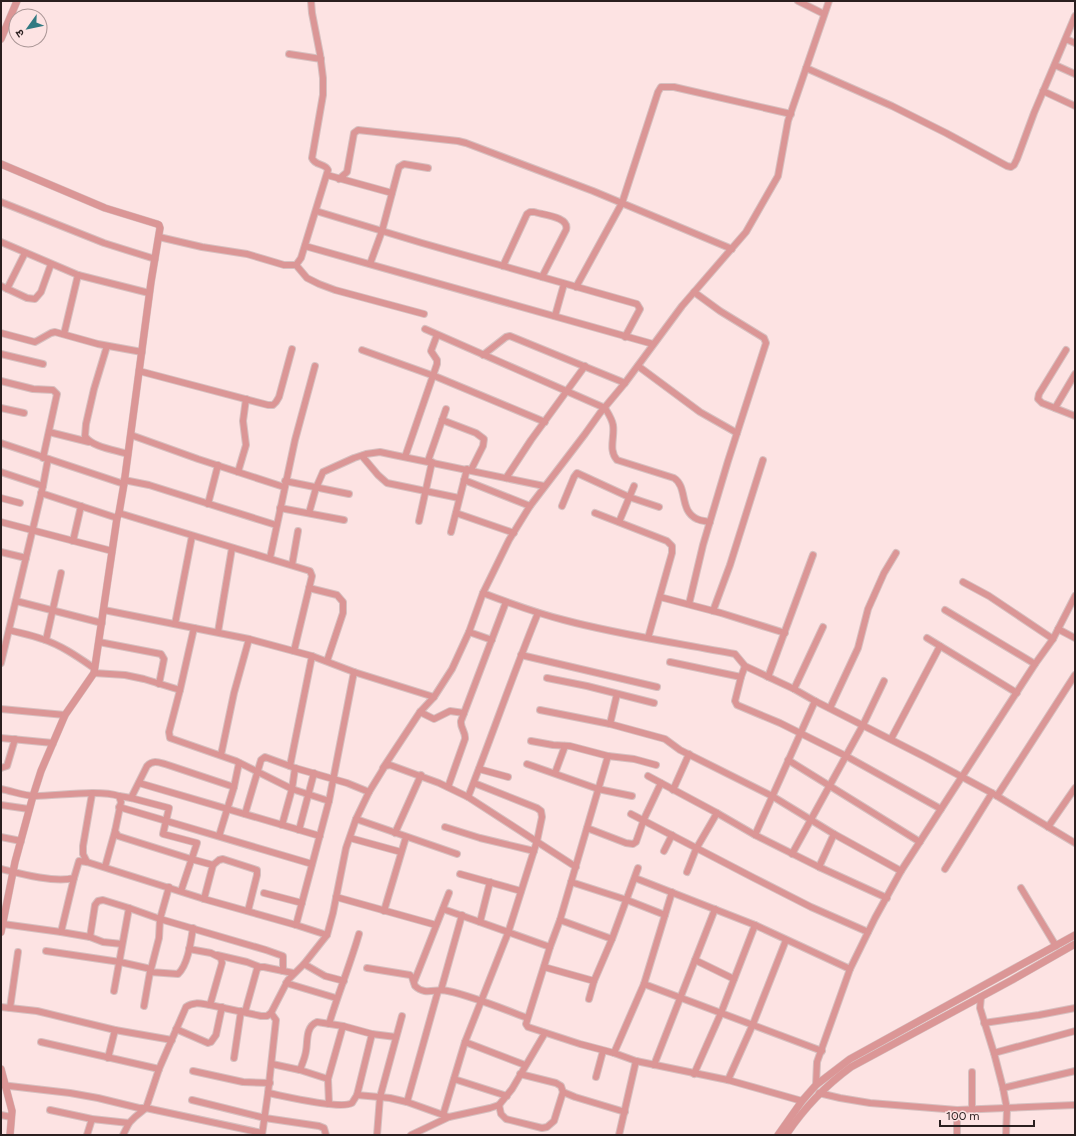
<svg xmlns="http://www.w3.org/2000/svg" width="1076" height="1136" viewBox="0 0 1076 1136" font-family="Figtree,'Noto Sans Devanagari',sans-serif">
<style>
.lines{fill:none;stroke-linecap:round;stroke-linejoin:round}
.minor-casing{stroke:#d7c0c0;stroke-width:8}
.tertiary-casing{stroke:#d7c0c0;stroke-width:8}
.minor{stroke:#db9696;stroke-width:6}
.tertiary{stroke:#db9696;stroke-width:7}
</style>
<rect width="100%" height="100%" fill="#fde3e3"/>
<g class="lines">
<defs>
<g id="minor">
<polyline points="798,1 824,14"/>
<polyline points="1066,39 1075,43"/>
<polyline points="289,54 321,59"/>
<polyline points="1055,65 1075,74"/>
<polyline points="806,68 892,106 946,133 1007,166 1011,167 1014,165 1017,159 1034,113 1075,16"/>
<polyline points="1043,91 1075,106"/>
<polyline points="327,175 392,193"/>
<polyline points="339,179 347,172 354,133 358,130 458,141 466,143 593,191 732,249"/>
<polyline points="1,202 104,243 155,259"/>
<polyline points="316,211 422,243 637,304 640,309 625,337"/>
<path d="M159 237 202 247 247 254 284 265H296L301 258 328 170C325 163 315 166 312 158L323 95V78L320 54 312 13 311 1"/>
<polyline points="1,242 78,275 149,293"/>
<polyline points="305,246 653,344"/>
<polyline points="370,264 382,231 399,167 404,164 428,168"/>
<polyline points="296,265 307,278 319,284 335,290 424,314"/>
<path d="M503 266 527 214 530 212H534C544 215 570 217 566 230L542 277"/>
<polyline points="1,286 27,298 35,299 41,292 51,264"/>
<polyline points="576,287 622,203 658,92 661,87 674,87 791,114"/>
<polyline points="7,289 25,253"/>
<polyline points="555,316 564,284"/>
<path d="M425 329 605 408C608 413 612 419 613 425 615 437 608 450 617 460L674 478C688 487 679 511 697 519 701 521 706 521 710 522"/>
<polyline points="1,333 35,342 51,333 55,332 98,344 142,352"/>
<polyline points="64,334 78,275"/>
<path d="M107 346 94 389 86 424 85 436C91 447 116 450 128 454"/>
<polyline points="362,350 437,377 545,422"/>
<polyline points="1066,350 1039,394 1038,399 1042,403 1075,416"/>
<polyline points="1,354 43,364"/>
<polyline points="483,355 506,337 510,336 625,383"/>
<polyline points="638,366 700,412 737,433"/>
<polyline points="139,371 268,405 273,405 276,402 279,397 292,349"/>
<polyline points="1,381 33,389 53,390 57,394 43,458"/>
<polyline points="1,408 24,413"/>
<polyline points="1055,408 1075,374"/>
<polyline points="442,420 476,433 484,439 483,446 471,470"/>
<polyline points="49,432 89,442"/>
<polyline points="131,435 198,459 284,487"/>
<polyline points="1,443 124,484"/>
<polyline points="362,456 378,475 387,483 459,498"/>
<polyline points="405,457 437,364 437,360 431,351 437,335"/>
<polyline points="428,461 446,409"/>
<polyline points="1,472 43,486"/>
<polyline points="238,472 246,445 243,421 246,399"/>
<polyline points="506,478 531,440 585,366"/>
<polyline points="124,480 149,485 276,525"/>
<polyline points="464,480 530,506"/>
<polyline points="285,481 349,494"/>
<polyline points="41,493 117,518"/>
<polyline points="1,498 20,503"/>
<polyline points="208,504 218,465"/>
<polyline points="562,506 574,477 577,473 629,497 659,507"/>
<polyline points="280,508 344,520"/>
<polyline points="119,513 310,571 312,576 294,651"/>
<polyline points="309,513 316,488 323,472 354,458 366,454 380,452 394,455 544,486"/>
<polyline points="456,513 514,533"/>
<polyline points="595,513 667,541 672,546 672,553 648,638"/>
<polyline points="419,521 432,462"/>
<polyline points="1,522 112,551"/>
<polyline points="619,522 634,486"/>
<polyline points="451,532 467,469"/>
<polyline points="73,541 81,506"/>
<polyline points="1,552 26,558"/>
<polyline points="270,558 295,440 315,366"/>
<polyline points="292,565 298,531"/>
<polyline points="963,582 989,596 1053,639"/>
<polyline points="309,588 337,595 343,602 343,613 327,661"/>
<path d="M483 593C509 603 536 613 564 620 620 635 678 643 735 654L745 666 794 689 815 701 925 757 992 793 1075 843"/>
<polyline points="660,597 721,613 785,633"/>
<polyline points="16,601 102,623"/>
<polyline points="689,604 703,545 728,461 766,343 764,338 720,311 694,292"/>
<polyline points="104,610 249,639 312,656 354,672 434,697"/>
<polyline points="945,610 1035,664"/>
<polyline points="713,611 730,565 763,460"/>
<polyline points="175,624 192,536"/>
<polyline points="194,628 180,690 169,732 170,738 236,761 292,789 329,801"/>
<polyline points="1058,629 1075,638"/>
<path d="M9 630C20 633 32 635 42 639 61 645 78 657 94 668"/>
<polyline points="218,632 232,548"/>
<polyline points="469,632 492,640"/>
<polyline points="927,638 1017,693"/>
<polyline points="46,640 61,573"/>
<polyline points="99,642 161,654 164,659 159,684"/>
<polyline points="521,655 657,687"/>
<polyline points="670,662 741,677"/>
<polyline points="1,663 43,486 48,459"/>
<polyline points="745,666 741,677 735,701 737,705 780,723 846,756 941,809"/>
<polyline points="94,673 125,675 144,679 180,690"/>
<polyline points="768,677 813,555"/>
<polyline points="547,678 587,686 654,703"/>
<polyline points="794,689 823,627"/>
<polyline points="815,701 755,835 819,867 887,898"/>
<polyline points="830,708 858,648 868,609 884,573 896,553"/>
<polyline points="1,709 65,715"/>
<polyline points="540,710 610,724 665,739 680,750 772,796 834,834 819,867"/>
<polyline points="420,712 434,719 450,711 464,713"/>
<polyline points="610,724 617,694"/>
<polyline points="1,738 53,743"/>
<polyline points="891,739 940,646"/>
<polyline points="531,741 553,745 570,746 608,756 634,759 656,765"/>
<polyline points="221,755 234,693 249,639"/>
<polyline points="608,756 560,920 550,947 526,1024 528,1027 580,1044 614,1053 636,1061 728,1080 802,1101"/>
<polyline points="788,760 920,842"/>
<polyline points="527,764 598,789 632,796"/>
<polyline points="290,766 312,656"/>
<polyline points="1,768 7,766 15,739"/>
<polyline points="383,768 420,712 434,697 452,669 469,632 483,593 509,540 530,506 585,434 600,413 625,383 682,306 746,232 778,176 788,121 829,1"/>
<polyline points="479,769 508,777"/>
<polyline points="555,773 565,746"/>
<polyline points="648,776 717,813 755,835"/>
<polyline points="139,783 320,836"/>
<path d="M448 787 465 739C466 732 460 728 461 721L506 602"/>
<path d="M1 789C12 791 24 796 35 796 57 796 99 789 119 796L121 802 115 831 118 836 191 859 213 865 204 899"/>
<polyline points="673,790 689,754"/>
<polyline points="119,796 131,798 169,808 163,834 197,843 181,891"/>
<polyline points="997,796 1075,675"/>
<path d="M468 797C492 736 513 674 538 613"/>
<path d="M131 798 147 766C153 760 158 762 165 764L234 787"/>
<polyline points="1,805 29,809"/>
<polyline points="119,807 312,864"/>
<polyline points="245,814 261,760 265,757 295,768 347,783 369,792"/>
<polyline points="631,814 754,878 811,907 868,932"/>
<polyline points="356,819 457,854"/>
<polyline points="282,825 292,789 295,768"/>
<polyline points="445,827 480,838 534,851"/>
<polyline points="1048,827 1075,788"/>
<polyline points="587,828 626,843 633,844 636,842 644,819 661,783"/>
<polyline points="299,830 314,773"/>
<polyline points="395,833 421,775"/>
<polyline points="834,834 901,871"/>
<polyline points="219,836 234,787 239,763"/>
<polyline points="1,837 21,841"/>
<polyline points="350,838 401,852"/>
<polyline points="664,851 672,835"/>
<polyline points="792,854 863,725 884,681"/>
<polyline points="87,862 83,854 83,846 92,794"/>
<polyline points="213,865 219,860 223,859 257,870 257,875 248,911"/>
<polyline points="105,867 115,831"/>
<path d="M1 869C21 874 55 883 74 878L79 861 87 862 204 899 296 925 329 801 354 672"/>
<polyline points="945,869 992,793"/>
<polyline points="687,872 696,849 717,813"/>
<polyline points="460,874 521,891"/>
<polyline points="635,878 755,925 850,969"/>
<polyline points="571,882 627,900 665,915"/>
<polyline points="1021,888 1056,946"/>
<polyline points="264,893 302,903"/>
<polyline points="336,897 436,925"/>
<polyline points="443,909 550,947"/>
<polyline points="384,911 406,837"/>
<polyline points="560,920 612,939"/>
<polyline points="480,922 490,882"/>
<polyline points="3,924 61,932 74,878"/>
<polyline points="296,925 327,935"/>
<polyline points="61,932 90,937 103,942 122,944"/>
<polyline points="90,937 95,905 98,901 103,900 129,908"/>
<polyline points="189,949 211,953 221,958 222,963 210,1005 261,1016 267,1016 271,1013 288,980 304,964 325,976 344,981"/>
<path d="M46 951 120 962 151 969 150 972 178 974C188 965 191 941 193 928"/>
<polyline points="217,955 247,962 260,967"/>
<polyline points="695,960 734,979"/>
<polyline points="304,964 327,935 333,913 346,848 356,819 369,792 385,766 390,765 439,783 468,797 576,867"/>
<polyline points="544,967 594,981 612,939 638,868"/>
<path d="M367 968 410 975 412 977 415 986C425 996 436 988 448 991 475 997 501 1008 527 1018"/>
<polyline points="151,969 159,938 160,919 266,950 283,956 283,971"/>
<polyline points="414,982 449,893"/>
<polyline points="286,983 336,998"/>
<polyline points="644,984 822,1051"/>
<polyline points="441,990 462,915"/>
<polyline points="114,991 129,908 160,919 169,887"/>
<polyline points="981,997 980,1008 994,1053 1003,1088 1007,1109 1006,1135"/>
<polyline points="589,999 594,981"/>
<polyline points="144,1006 150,972"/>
<polyline points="1,1007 37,1011 115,1030 172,1040"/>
<polyline points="10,1008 18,952"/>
<polyline points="245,1012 257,969 260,967 264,967 293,973"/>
<polyline points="984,1023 1039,1015 1075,1008"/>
<path d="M329 1024C338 994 350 965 359 934"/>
<polyline points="176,1029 208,1043 211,1042 216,1035 222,1007"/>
<polyline points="41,1042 159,1069"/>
<polyline points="465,1042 525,1065"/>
<polyline points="614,1053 644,984 672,892"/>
<polyline points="994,1053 1075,1031"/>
<polyline points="108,1058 115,1030"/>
<polyline points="234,1058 241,1011"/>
<polyline points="272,1064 300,1070 328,1079"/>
<polyline points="654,1065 715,909"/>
<path d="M300 1070C302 1064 305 1058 306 1051 308 1042 305 1027 317 1022L343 1026 372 1034 396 1037"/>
<polyline points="193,1071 243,1082 270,1083"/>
<polyline points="972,1072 972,1110"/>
<polyline points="694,1074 721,1013 755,925"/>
<polyline points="596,1077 603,1051"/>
<polyline points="454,1079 507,1096"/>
<polyline points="728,1080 753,1024 786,940"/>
<polyline points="1,1085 70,1093 98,1098 139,1108 146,1108 262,1133"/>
<polyline points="816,1085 817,1062 850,969 875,918 901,871 941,809 1035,664 1053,639 1075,596"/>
<polyline points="1003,1088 1075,1071"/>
<polyline points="563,1092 575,1097 625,1112"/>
<polyline points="268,1093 276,1020 271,1013"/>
<polyline points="819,1093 840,1098 870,1103 957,1110 1075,1105"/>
<polyline points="357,1095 372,1034"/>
<polyline points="192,1100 265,1118 319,1126 324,1128 326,1135"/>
<polyline points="407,1102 438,991"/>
<polyline points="329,1104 328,1079 343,1026"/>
<polyline points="499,1105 501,1114 506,1119 542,1128 547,1127 554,1121 563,1092 561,1086 556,1083 520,1074"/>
<polyline points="50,1110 92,1119 129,1123"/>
<polyline points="1,1115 11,1117"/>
<polyline points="443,1115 465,1042 508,933 537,841 542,817 541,811 537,808 474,783"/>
<polyline points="87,1135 92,1119"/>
<path d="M123 1135 129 1123 135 1117 146 1108 159 1069 186 1007C194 1001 202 1004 210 1005"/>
<path d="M262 1135 268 1093C284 1096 341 1110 352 1103L357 1095 390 1098 407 1102 449 1117"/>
<polyline points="377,1135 380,1097 402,1016"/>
<polyline points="411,1135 449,1117 490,1108 499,1105 512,1089 545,1033"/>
<polyline points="619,1135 636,1061"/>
<polyline points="957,1135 957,1110"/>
</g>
<g id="tertiary">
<polyline points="1,39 17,1"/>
<polyline points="1,164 105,208 157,224 159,225 160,228 151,282 124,484 119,513 117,518 94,673 65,715 41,771 33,796 15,862 1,932"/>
<polyline points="1,1069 12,1111 10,1135"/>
<polyline points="778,1135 802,1101 816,1085 850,1059 1075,935"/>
<path d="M786 1135C804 1108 825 1086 851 1067L1012 980 1075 944"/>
</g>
</defs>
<!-- minor casing -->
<use href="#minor" class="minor-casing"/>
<!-- tertiary casing -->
<use href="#tertiary" class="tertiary-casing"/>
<!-- minor -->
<use href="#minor" class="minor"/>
<!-- tertiary -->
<use href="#tertiary" class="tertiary"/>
</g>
<!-- border -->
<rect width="1076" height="1136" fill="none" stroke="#2a1f1f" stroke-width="4"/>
<!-- north arrow -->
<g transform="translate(28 28) rotate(237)"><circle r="19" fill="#fde3e3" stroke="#a99595"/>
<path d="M0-3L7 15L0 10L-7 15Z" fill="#317a82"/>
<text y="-6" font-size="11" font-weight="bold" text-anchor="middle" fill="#2a1f1f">उ</text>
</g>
<!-- scale -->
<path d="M940 1120v6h94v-6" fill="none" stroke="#2a1f1f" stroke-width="2"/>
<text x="946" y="1120" font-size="12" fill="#2a1f1f" stroke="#fde3e3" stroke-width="3" paint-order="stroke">100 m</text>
</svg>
